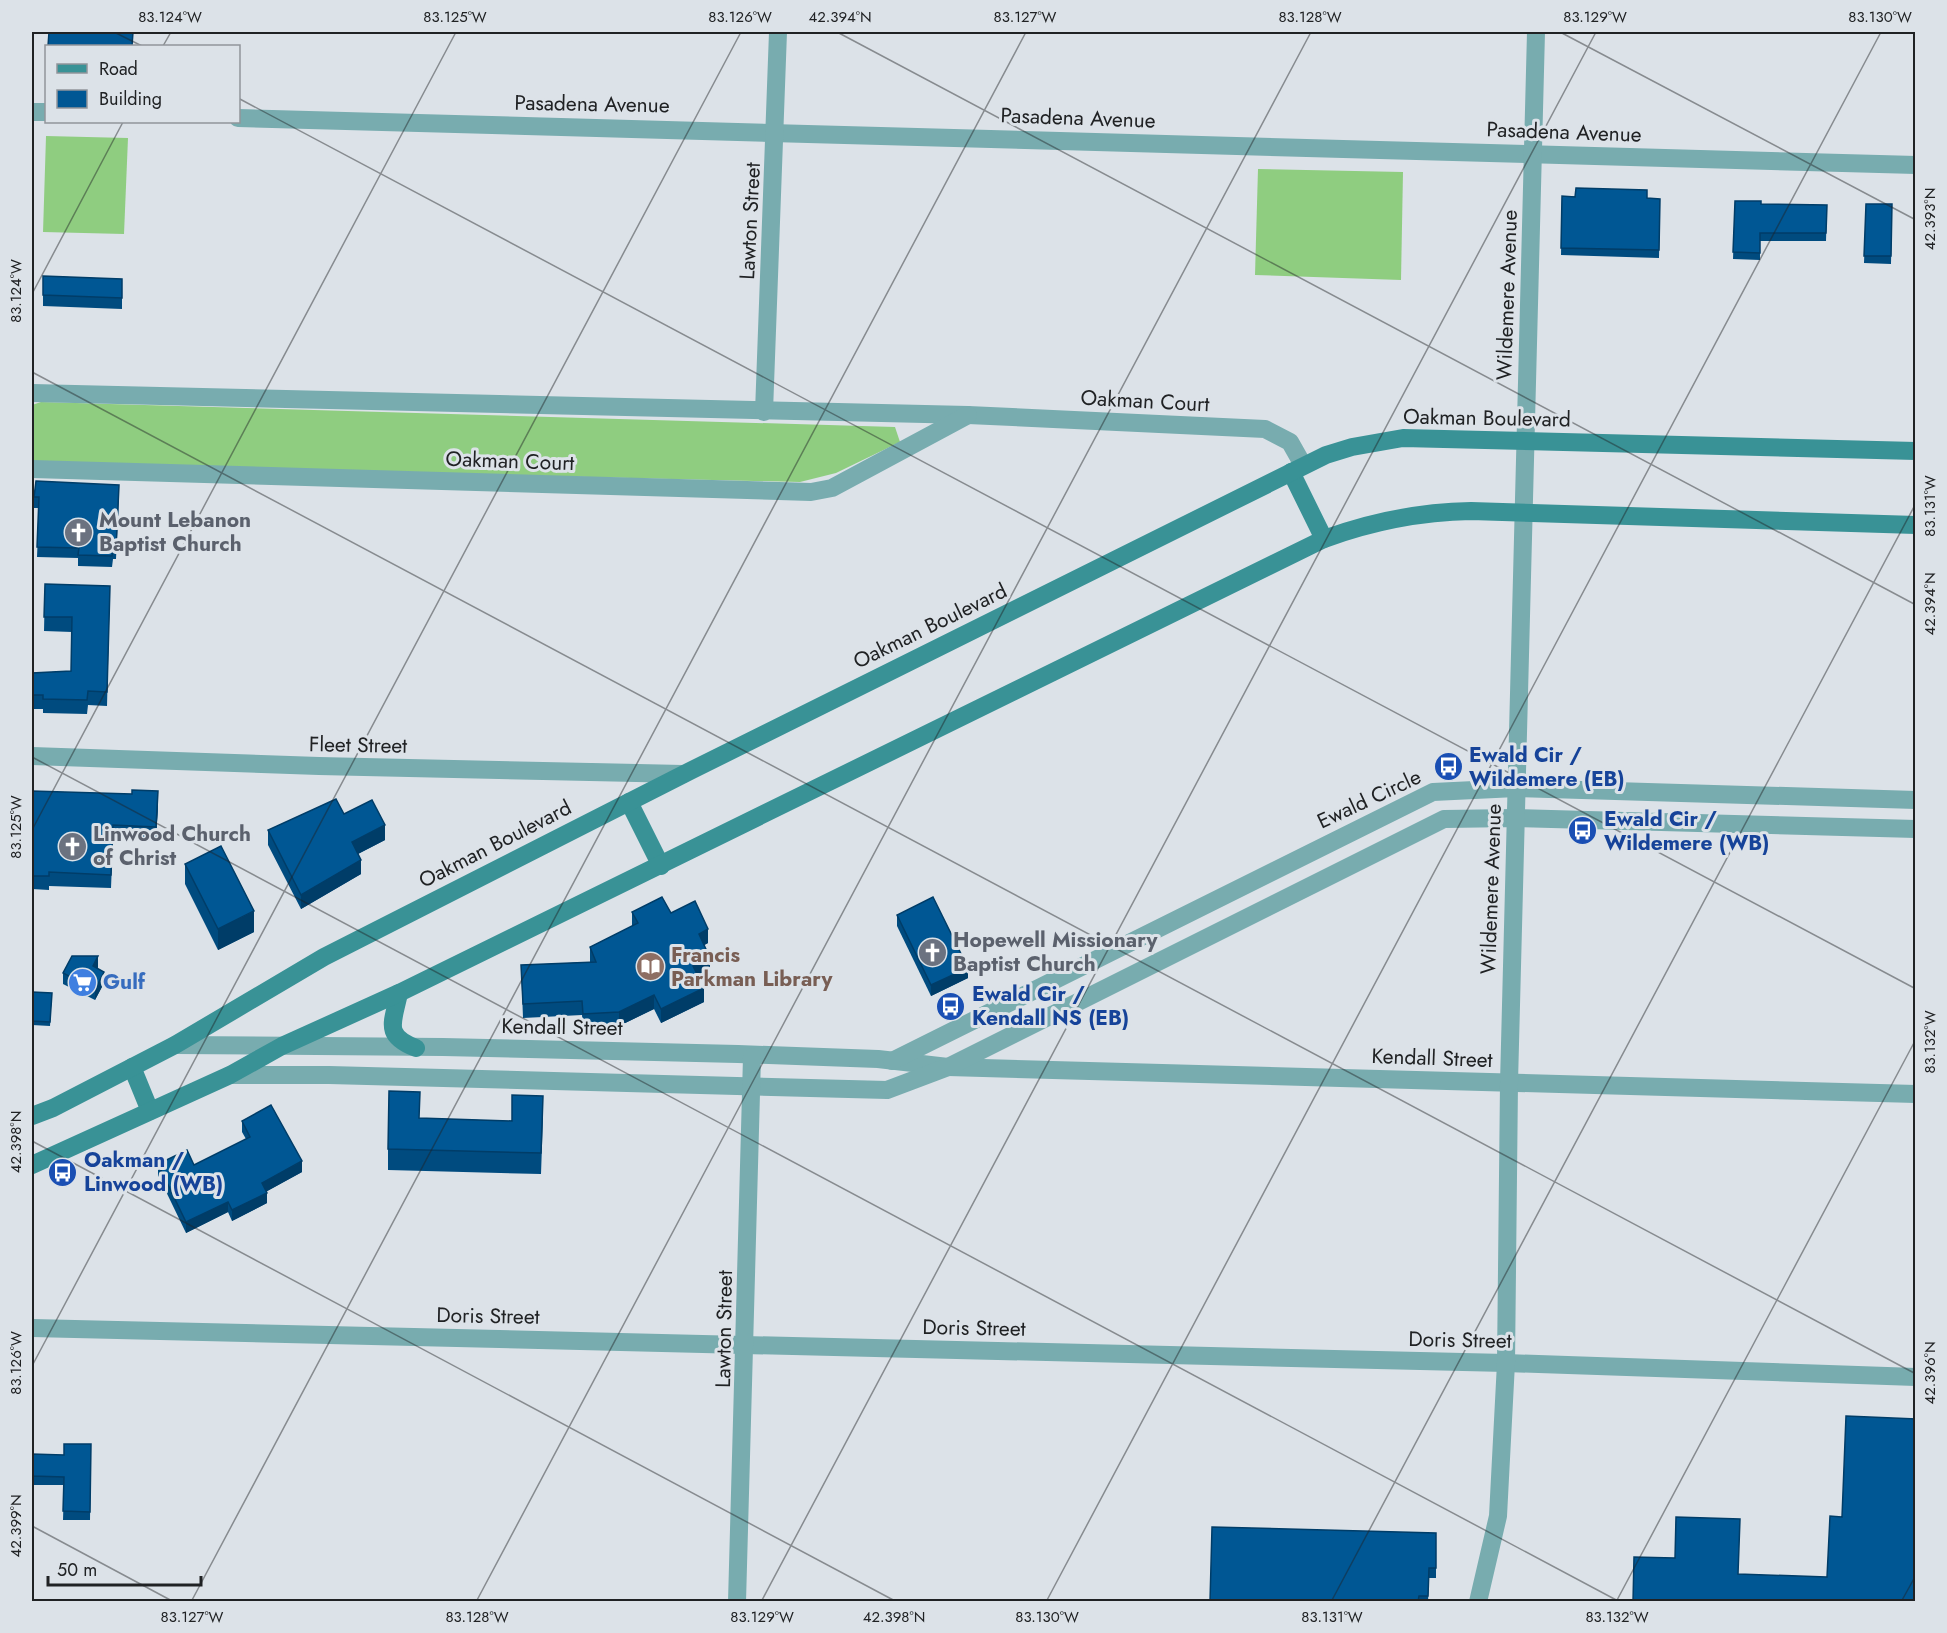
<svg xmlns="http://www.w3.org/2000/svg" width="1947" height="1633" viewBox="0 0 1947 1633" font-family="Jost,sans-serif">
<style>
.grass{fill:#8fcd80}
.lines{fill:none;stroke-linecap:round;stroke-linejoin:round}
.street{stroke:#78acaf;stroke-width:18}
.secondary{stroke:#399296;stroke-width:18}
.wall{fill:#004b7f}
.shaded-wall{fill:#003d68}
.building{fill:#005794;stroke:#003d68;stroke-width:1.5}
.ticks{fill:none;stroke:#202224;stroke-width:1.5;stroke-opacity:0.45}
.labels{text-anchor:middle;stroke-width:6;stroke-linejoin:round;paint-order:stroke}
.street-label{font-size:21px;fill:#202224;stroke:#dce2e8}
.worship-label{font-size:21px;font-weight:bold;fill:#5b616d;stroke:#dce2e8;text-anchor:start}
.transit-label{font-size:21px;font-weight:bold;fill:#164399;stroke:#dce2e8;text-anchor:start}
.education-label{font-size:21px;font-weight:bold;fill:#785e54;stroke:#dce2e8;text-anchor:start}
.shop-label{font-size:21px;font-weight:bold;fill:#366cbe;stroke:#dce2e8;text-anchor:start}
.neatline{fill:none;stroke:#202224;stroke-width:2}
.ticks-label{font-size:15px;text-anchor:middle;fill:#202224}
</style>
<rect width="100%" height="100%" fill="#dce2e8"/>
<!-- grass -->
<g class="grass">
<polygon points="46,136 128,138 124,234 43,232"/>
<polygon points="1258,169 1403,172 1401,280 1255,275"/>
<polygon points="41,402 895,427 900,442 836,473 800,482 45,464 32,463 32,405"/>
</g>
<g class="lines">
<!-- street -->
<g class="street">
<polyline points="32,112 46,112"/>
<polyline points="238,118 1916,165"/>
<polyline points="32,393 968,415 1265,429 1290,442 1303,465"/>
<polyline points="764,412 778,32"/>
<polyline points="32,469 811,492 832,488 968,415"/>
<polyline points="32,756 319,766 683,774"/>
<polyline points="175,1045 443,1047 738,1054 878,1059 948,1067 1916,1094"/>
<polyline points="892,1061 1433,792 1516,788 1916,800"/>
<polyline points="230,1075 329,1075 887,1090 948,1067 1444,819 1515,818 1916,829"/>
<polyline points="32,1328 1506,1363 1916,1377"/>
<polyline points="737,1602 752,1057"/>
<polyline points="1478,1602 1498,1516 1506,1363 1509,1083 1536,32"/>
</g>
<!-- secondary -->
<g class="secondary">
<polyline points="1291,472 1324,539"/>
<polyline points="629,802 661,866"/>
<path d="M399 993C393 1023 383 1035 416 1048"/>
<polyline points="132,1067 150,1111"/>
<polyline points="32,1116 53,1108 175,1045 324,957 692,770 1326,455 1352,447 1403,438 1916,451"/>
<path d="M32 1165 230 1075 282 1046 399 993 1324 539C1373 521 1419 512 1471 511L1916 525"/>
</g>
</g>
<!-- wall -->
<g class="wall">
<polygon points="1562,196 1660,199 1659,258 1561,255"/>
<polygon points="1735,201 1761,204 1827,205 1826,241 1760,241 1760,260 1733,259"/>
<polygon points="1866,204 1892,204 1891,264 1864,263"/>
<polygon points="43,276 122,279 122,309 43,306"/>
<polygon points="119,496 116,559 113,559 112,567 78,566 78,558 37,557 39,508 34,508 34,497"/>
<polygon points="45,584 110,586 107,706 88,705 87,714 43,713 43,709 32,709 32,673 71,671 72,632 44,631"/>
<polygon points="32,791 158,805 156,840 113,838 111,888 49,886 49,890 32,889"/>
<polygon points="344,814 385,840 358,854 361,874 301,909 268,845 268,830"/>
<polygon points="185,864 254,932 218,950 185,884"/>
<polygon points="632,912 671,913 708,943 704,945 710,972 699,978 704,1002 661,1023 654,1009 619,1026 583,1028 582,1015 523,1018 521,965 590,962 590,947 632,926"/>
<polygon points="897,915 968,978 931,996 897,926"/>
<polygon points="98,967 98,969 104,983 95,1000 63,984 63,973"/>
<polygon points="32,992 52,993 50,1026 32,1025"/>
<polygon points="543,1117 541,1174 388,1170 388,1149 420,1118 512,1121"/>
<polygon points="242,1121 302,1172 267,1191 267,1203 232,1221 228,1212 186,1233 158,1175 158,1164 194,1165 246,1139 242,1132"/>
<polygon points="91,1444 90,1520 63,1520 64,1485 32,1485 32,1454 64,1455"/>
<polygon points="1436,1533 1436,1578 1429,1578 1428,1602 1210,1602"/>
</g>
<!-- shaded-wall -->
<g class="shaded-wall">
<polygon points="158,791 158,805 156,840 156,827"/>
<polygon points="385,825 385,840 352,857 352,842"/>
<polygon points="361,860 361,874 301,909 301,895"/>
<polygon points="254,911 254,932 218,950 218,929"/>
<polygon points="708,929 708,943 699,948 699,934"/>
<polygon points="98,956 98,967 93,977 93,966"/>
<polygon points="710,958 710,972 693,980 693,966"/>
<polygon points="968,968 968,978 931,996 931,985"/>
<polygon points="104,972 104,983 95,1000 95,990"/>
<polygon points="704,988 704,1002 661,1023 661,1009"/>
<polygon points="654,995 654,1009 619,1026 619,1012"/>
<polygon points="302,1161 302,1172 262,1194 262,1183"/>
<polygon points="267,1193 267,1203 232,1221 232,1210"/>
<polygon points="228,1202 228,1212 186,1233 186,1222"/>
</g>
<!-- building -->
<g class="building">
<polygon points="49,32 133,32 132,46 48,46"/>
<polygon points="1576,188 1647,190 1647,198 1660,199 1659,250 1561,248 1562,196 1575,197"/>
<polygon points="1735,201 1761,201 1761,204 1827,205 1826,233 1760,233 1760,253 1733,252"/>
<polygon points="1866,204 1892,204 1891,256 1864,256"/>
<polygon points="43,276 122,279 122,298 43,295"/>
<polygon points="36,481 119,485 116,549 113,548 112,556 78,555 79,548 37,547 39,497 34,497"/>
<polygon points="45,584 110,586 107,692 88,691 87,700 43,699 43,695 32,695 32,673 71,671 72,617 44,617"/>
<polygon points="132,790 158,791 156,827 113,825 111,875 49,872 49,876 32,876 32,791 132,794"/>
<polygon points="336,799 344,814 372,800 385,825 352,842 361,860 301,895 268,830"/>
<polygon points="221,846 254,911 218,929 185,864"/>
<polygon points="662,897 671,913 695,901 708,929 699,934 710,958 693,966 704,988 661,1009 654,995 619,1012 583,1014 582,1001 523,1004 521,965 596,962 590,947 638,923 632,912"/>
<polygon points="933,897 968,968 931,985 897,915"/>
<polygon points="72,956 98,956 93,966 104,972 95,990 63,973"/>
<polygon points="32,992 52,993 50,1022 32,1021"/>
<polygon points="389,1091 420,1092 419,1118 512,1121 512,1095 543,1096 541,1153 388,1149"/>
<polygon points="271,1105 302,1161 262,1183 267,1193 232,1210 228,1202 186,1222 158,1164 187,1150 194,1165 250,1137 242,1121"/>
<polygon points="1846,1416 1916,1419 1916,1602 1633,1602 1634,1557 1675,1558 1676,1517 1740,1519 1738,1574 1827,1577 1830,1516 1842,1517"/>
<polygon points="64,1444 91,1444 90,1512 63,1511 64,1477 32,1476 32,1454 64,1455"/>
<polygon points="1212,1527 1436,1533 1436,1568 1429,1568 1428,1596 1419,1596 1418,1602 1210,1602"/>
</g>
<!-- ticks -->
<path class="ticks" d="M114 32 142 46M837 32 1916 605M1560 32 1916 220M163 46 171 32M238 98 1916 989M32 294 123 122M32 372 1916 1374M32 757 1620 1602M32 830 456 32M32 1141 897 1602M32 1366 741 32M32 1526 174 1602M191 1602 1026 32M476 1602 1311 32M761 1602 1596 32M1046 1602 1881 32M1331 1602 1916 503M1616 1602 1916 1039M1901 1602 1916 1575"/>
<!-- icons -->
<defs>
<symbol id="church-disc" viewBox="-11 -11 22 22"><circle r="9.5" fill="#6b7280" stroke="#dce2e8"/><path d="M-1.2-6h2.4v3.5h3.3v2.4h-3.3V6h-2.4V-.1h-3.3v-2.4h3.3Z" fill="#fff"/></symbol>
<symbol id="bus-disc" viewBox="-11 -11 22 22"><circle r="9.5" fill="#1a4fb4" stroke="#dce2e8"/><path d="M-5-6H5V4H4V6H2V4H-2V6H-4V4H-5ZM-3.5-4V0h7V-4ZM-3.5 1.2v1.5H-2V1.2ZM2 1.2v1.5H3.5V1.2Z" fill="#fff"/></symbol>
<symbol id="library-disc" viewBox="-11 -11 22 22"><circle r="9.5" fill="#8d6e63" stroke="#dce2e8"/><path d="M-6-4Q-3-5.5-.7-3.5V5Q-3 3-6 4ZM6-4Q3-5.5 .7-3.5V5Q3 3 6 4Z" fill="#fff"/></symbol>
<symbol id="supermarket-disc" viewBox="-11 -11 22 22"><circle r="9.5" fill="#3f7fe0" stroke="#dce2e8"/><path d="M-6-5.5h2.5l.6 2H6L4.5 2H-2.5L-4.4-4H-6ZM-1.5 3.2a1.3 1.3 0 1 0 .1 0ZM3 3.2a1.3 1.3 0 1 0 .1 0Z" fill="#fff"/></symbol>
</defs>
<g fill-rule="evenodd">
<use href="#church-disc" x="62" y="516" width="33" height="33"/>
<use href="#bus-disc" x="1432" y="750" width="33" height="33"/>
<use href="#bus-disc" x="1566" y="814" width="33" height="33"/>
<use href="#church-disc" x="56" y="830" width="33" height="33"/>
<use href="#church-disc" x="916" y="936" width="33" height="33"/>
<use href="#library-disc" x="634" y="950" width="33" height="33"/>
<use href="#supermarket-disc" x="66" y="966" width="33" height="33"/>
<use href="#bus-disc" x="934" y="990" width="33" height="33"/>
<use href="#bus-disc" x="46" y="1156" width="33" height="33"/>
</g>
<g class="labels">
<!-- street labels -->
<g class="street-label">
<text transform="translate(592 104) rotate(1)" y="7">Pasadena Avenue</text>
<text transform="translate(1078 118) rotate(2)" y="7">Pasadena Avenue</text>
<text transform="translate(1564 132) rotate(2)" y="7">Pasadena Avenue</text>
<text transform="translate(750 221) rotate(-87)" y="7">Lawton Street</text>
<text transform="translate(1507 295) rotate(-88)" y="7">Wildemere Avenue</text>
<text transform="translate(1145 401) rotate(3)" y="7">Oakman Court</text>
<text transform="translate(1487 418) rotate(1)" y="7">Oakman Boulevard</text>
<text transform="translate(510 461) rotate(2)" y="7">Oakman Court</text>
<text transform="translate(930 626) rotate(-26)" y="7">Oakman Boulevard</text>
<text transform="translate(358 745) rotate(1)" y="7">Fleet Street</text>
<text transform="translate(1369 799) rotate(-25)" y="7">Ewald Circle</text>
<text transform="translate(495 844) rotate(-27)" y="7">Oakman Boulevard</text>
<text transform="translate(1491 889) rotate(-88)" y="7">Wildemere Avenue</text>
<text transform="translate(562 1027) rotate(1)" y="7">Kendall Street</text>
<text transform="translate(1432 1058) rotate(2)" y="7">Kendall Street</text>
<text transform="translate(488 1316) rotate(1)" y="7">Doris Street</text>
<text transform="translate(974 1328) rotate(1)" y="7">Doris Street</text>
<text transform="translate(724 1329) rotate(-89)" y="7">Lawton Street</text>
<text transform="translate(1460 1340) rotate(1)" y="7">Doris Street</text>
</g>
<!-- worship labels -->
<g class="worship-label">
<text x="99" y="527">Mount Lebanon<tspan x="99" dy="24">Baptist Church</tspan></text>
<text x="93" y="841">Linwood Church<tspan x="93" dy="24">of Christ</tspan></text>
<text x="953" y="947">Hopewell Missionary<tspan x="953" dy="24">Baptist Church</tspan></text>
</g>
<!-- transit labels -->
<g class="transit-label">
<text x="1469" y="762">Ewald Cir /<tspan x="1469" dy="24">Wildemere (EB)</tspan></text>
<text x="1604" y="826">Ewald Cir /<tspan x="1604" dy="24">Wildemere (WB)</tspan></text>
<text x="972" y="1001">Ewald Cir /<tspan x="972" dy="24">Kendall NS (EB)</tspan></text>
<text x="84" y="1167">Oakman /<tspan x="84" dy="24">Linwood (WB)</tspan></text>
</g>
<!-- education labels -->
<g class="education-label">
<text x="671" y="962">Francis<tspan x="671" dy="24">Parkman Library</tspan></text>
</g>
<!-- shop labels -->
<g class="shop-label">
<text x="103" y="989">Gulf</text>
</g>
</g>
<!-- border -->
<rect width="1947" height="1633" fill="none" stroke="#dce2e8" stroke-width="66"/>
<!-- legend -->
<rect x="45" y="45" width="195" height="78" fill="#dce2e8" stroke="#91959a" stroke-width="1.5"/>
<rect x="57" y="64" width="30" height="9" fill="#399296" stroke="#91959a" stroke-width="1.5"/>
<text x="99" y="75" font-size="18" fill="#202224">Road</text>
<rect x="57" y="90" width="30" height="18" fill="#005794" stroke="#91959a" stroke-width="1.5"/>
<text x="99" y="105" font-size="18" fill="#202224">Building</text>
<!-- scale -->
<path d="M48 1576v9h153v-9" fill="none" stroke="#202224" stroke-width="3"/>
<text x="57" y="1576" font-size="18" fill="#202224" stroke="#dce2e8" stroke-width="4.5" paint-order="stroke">50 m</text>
<rect x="33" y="33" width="1881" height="1567" class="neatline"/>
<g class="ticks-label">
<text x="170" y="22">83.124°W</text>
<text x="455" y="22">83.125°W</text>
<text x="740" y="22">83.126°W</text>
<text x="840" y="22">42.394°N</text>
<text x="1025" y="22">83.127°W</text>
<text x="1310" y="22">83.128°W</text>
<text x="1595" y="22">83.129°W</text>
<text x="1880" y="22">83.130°W</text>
<text transform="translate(1930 219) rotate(-90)" y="5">42.393°N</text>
<text transform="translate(16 291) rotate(-90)" y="5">83.124°W</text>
<text transform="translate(1930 506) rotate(-90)" y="5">83.131°W</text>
<text transform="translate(1930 604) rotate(-90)" y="5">42.394°N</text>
<text transform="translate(16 827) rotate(-90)" y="5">83.125°W</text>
<text transform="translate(1930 1042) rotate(-90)" y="5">83.132°W</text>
<text transform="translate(16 1142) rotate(-90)" y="5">42.398°N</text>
<text transform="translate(16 1363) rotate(-90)" y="5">83.126°W</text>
<text transform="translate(1930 1373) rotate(-90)" y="5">42.396°N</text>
<text transform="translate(16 1526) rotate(-90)" y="5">42.399°N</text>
<text x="192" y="1622">83.127°W</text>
<text x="477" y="1622">83.128°W</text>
<text x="762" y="1622">83.129°W</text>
<text x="894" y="1622">42.398°N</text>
<text x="1047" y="1622">83.130°W</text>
<text x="1332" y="1622">83.131°W</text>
<text x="1617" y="1622">83.132°W</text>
</g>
</svg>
